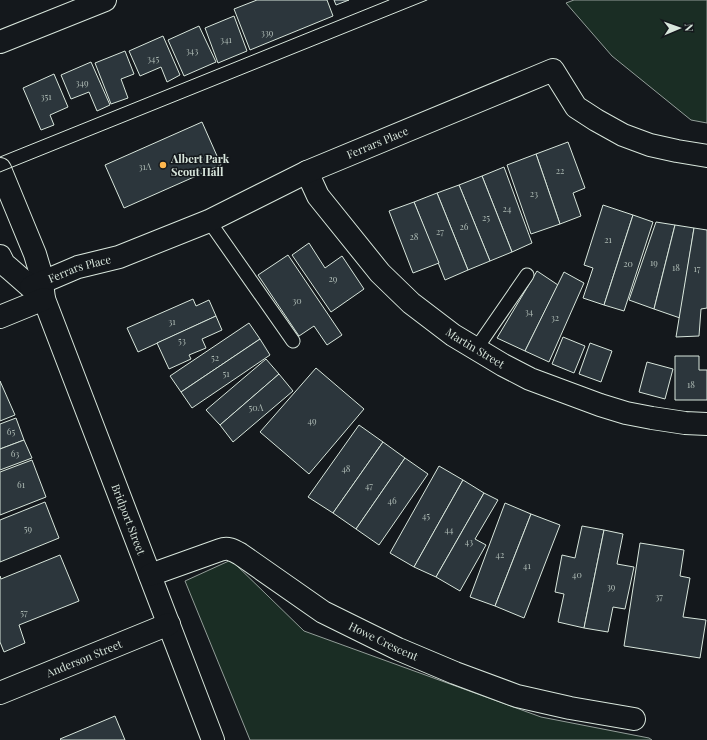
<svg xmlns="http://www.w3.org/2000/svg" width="707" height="740" viewBox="0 0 707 740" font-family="'Playfair Display',serif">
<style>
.green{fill:#1a2d24;stroke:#939e99}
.building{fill:#2c363c;stroke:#d8e6dc}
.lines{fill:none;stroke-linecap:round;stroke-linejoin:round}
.service-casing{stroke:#d8e6dc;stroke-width:15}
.minor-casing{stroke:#d8e6dc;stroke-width:24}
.primary-casing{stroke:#d8e6dc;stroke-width:24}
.service{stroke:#14181c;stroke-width:13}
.minor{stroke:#14181c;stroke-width:22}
.primary{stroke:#14181c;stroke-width:22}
.tram{stroke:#d8e6dc;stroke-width:1}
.poi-dot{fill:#ffb74d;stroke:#14181c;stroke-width:1.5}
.labels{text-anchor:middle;stroke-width:3;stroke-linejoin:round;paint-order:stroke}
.number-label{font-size:9px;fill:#adbab4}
.street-label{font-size:11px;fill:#d8e6dc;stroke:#14181c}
.poi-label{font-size:11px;font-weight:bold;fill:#d8e6dc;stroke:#14181c;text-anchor:start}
</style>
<rect width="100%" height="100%" fill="#14181c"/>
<!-- green -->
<g class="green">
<polygon points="574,0 707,0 707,123 691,120 612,56 566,3"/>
<polygon points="231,560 304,631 541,717 649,738 652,740 250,740 185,581"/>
</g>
<!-- building -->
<g class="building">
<polygon points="257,0 327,0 333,16 250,50 234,9"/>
<polygon points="334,0 349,0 336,5"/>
<polygon points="234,16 247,51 218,63 205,28"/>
<polygon points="199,26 216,62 184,76 168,40"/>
<polygon points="163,36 180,75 167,82 161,67 140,76 129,51"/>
<polygon points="125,51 134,74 121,79 128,98 111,104 95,63"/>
<polygon points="91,62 110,105 97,111 89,92 71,99 61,75"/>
<polygon points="54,74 68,107 50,115 54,125 41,130 23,88"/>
<polygon points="202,122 221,165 124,208 105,165"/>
<polygon points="568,142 585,188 573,193 581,216 560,224 536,154"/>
<polygon points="536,154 560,224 531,234 507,165"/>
<polygon points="504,167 532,243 512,252 482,176"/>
<polygon points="482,176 512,252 490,261 459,185"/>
<polygon points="459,185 490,261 468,270 437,193"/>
<polygon points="437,193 468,270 445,280 414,202"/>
<polygon points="414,202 439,263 413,273 389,211"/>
<polygon points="603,205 633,215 604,305 583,298 593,268 584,265"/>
<polygon points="633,215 653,222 624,311 604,305"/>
<polygon points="656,222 675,225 654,309 629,300"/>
<polygon points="675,225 694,228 680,318 654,309"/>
<polygon points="694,228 707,230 707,308 701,309 699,336 676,337"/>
<polygon points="309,243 325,268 342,256 364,289 331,312 292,255"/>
<polygon points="288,255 342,335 327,345 314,326 299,336 258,275"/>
<polygon points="537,271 558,285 525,351 497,338"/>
<polygon points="564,272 584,283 549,362 525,351"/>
<polygon points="193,299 196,306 209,300 216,316 138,352 127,328"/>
<polygon points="216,316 222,330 202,339 206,348 189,355 191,359 169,369 157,343"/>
<polygon points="249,323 260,339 181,392 170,376"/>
<polygon points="563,337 585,346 574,373 552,364"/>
<polygon points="260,339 270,355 192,408 181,392"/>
<polygon points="590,343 612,351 601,382 579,374"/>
<polygon points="675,356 699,356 699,370 707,370 707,400 675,400"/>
<polygon points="266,359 279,374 220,425 206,410"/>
<polygon points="647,362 673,369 665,399 639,392"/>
<polygon points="316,368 364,409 309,474 260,432"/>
<polygon points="279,374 293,391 233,442 220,425"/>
<polygon points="0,381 15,415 0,421"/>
<polygon points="16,418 24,440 0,449 0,424"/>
<polygon points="359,425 383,442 333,513 308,497"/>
<polygon points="24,440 32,458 0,470 0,449"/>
<polygon points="383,442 405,458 356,529 333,513"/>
<polygon points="405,458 428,474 379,545 356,529"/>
<polygon points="32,460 46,497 0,515 0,472"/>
<polygon points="439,466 463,480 414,567 390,553"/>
<polygon points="463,480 484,493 436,577 414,567"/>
<polygon points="484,493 498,500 475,539 486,545 460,591 436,577"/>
<polygon points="45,502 59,538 0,562 0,520"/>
<polygon points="505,503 531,514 495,606 470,597"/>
<polygon points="531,514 560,525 524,618 495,606"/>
<polygon points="582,526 604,530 584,628 558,622 564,594 555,592 562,555 575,558"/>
<polygon points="604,530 623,534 617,564 634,567 625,609 613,607 608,632 584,628"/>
<polygon points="640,543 684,550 680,576 690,578 683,617 706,620 700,658 624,646"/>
<polygon points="60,555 79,601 19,625 25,643 4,652 0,642 0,576 1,579"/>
<polygon points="115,716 125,740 61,740 60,739"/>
</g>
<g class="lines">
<defs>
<g id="service">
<polyline points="209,221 293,341"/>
<polyline points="476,349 527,275"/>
</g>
<g id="minor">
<path id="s1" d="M0 169 35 254 41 274 44 299 213 740"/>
<path id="s2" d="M307 172 318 196 380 273 411 303 453 335 503 365 530 379 600 405 626 413 652 418 685 423 707 424"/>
<polyline points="0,256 4,264 10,269 42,297"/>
<path id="s3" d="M31 287 78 267 119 257 209 221 307 172 553 70 576 107 596 120 623 135 650 145 677 151 707 156"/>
<polyline points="0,317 44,299"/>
<path id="s4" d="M150 575 220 550C228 547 233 550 240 554L323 612 398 649 455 673 517 696 570 708 634 719"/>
<path id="s5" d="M0 693 169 624"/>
</g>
<polyline id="primary" points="0,42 105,0"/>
</defs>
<!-- service casing -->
<use href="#service" class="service-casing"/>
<!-- minor casing -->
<use href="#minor" class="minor-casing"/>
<!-- primary casing -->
<use href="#primary" class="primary-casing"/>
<!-- service -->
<use href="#service" class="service"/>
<!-- minor -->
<use href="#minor" class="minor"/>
<!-- primary -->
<use href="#primary" class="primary"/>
<!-- tram -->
<g class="tram">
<polyline points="0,157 389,0"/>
<polyline points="0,172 427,0"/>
</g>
</g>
<!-- markers -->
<circle class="poi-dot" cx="163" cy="165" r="4"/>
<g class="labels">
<!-- number labels -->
<g class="number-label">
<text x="267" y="36">339</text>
<text x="226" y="43">341</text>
<text x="192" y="54">343</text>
<text x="153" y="62">345</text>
<text x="82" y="86">349</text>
<text x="46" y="100">351</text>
<text x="145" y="170">31A</text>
<text x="560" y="174">22</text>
<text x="534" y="197">23</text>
<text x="507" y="212">24</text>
<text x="486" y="221">25</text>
<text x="464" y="230">26</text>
<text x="440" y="235">27</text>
<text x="414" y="240">28</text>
<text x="608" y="243">21</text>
<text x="654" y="266">19</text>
<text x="628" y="267">20</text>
<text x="676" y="271">18</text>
<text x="697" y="272">17</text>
<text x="333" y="282">29</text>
<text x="297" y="304">30</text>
<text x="529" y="315">34</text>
<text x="555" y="321">32</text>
<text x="172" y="325">31</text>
<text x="182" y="344">53</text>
<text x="215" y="361">52</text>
<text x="226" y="377">51</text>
<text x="691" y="388">18</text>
<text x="256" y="411">50A</text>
<text x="312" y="424">49</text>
<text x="11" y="435">65</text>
<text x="15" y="457">63</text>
<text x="346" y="472">48</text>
<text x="21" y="488">61</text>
<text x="369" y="489">47</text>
<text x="392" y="504">46</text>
<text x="426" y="519">45</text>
<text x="28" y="532">59</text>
<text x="449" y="533">44</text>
<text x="469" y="545">43</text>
<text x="500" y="558">42</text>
<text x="527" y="569">41</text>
<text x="577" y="578">40</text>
<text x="611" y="590">39</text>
<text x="659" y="600">37</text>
<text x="24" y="616">57</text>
</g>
<!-- street labels -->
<g class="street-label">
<text dy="4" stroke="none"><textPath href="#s3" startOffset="376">Ferrars Place</textPath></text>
<text dy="4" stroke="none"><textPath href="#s3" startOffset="52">Ferrars Place</textPath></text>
<text dy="4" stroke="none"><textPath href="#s2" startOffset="247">Martin Street</textPath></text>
<text dy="4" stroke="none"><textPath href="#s1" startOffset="374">Bridport Street</textPath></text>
<text dy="4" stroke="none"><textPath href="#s4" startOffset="264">Howe Crescent</textPath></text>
<text dy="4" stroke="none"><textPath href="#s5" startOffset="91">Anderson Street</textPath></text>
</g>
<!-- poi labels -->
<g class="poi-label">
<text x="171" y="163">Albert Park<tspan x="171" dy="13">Scout Hall</tspan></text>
</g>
</g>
<!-- north arrow -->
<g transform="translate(679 28) rotate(88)" stroke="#14181c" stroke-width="3" paint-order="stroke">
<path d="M0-3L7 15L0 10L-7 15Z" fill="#d8e6dc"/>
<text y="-6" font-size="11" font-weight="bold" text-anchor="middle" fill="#d8e6dc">N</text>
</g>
</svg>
